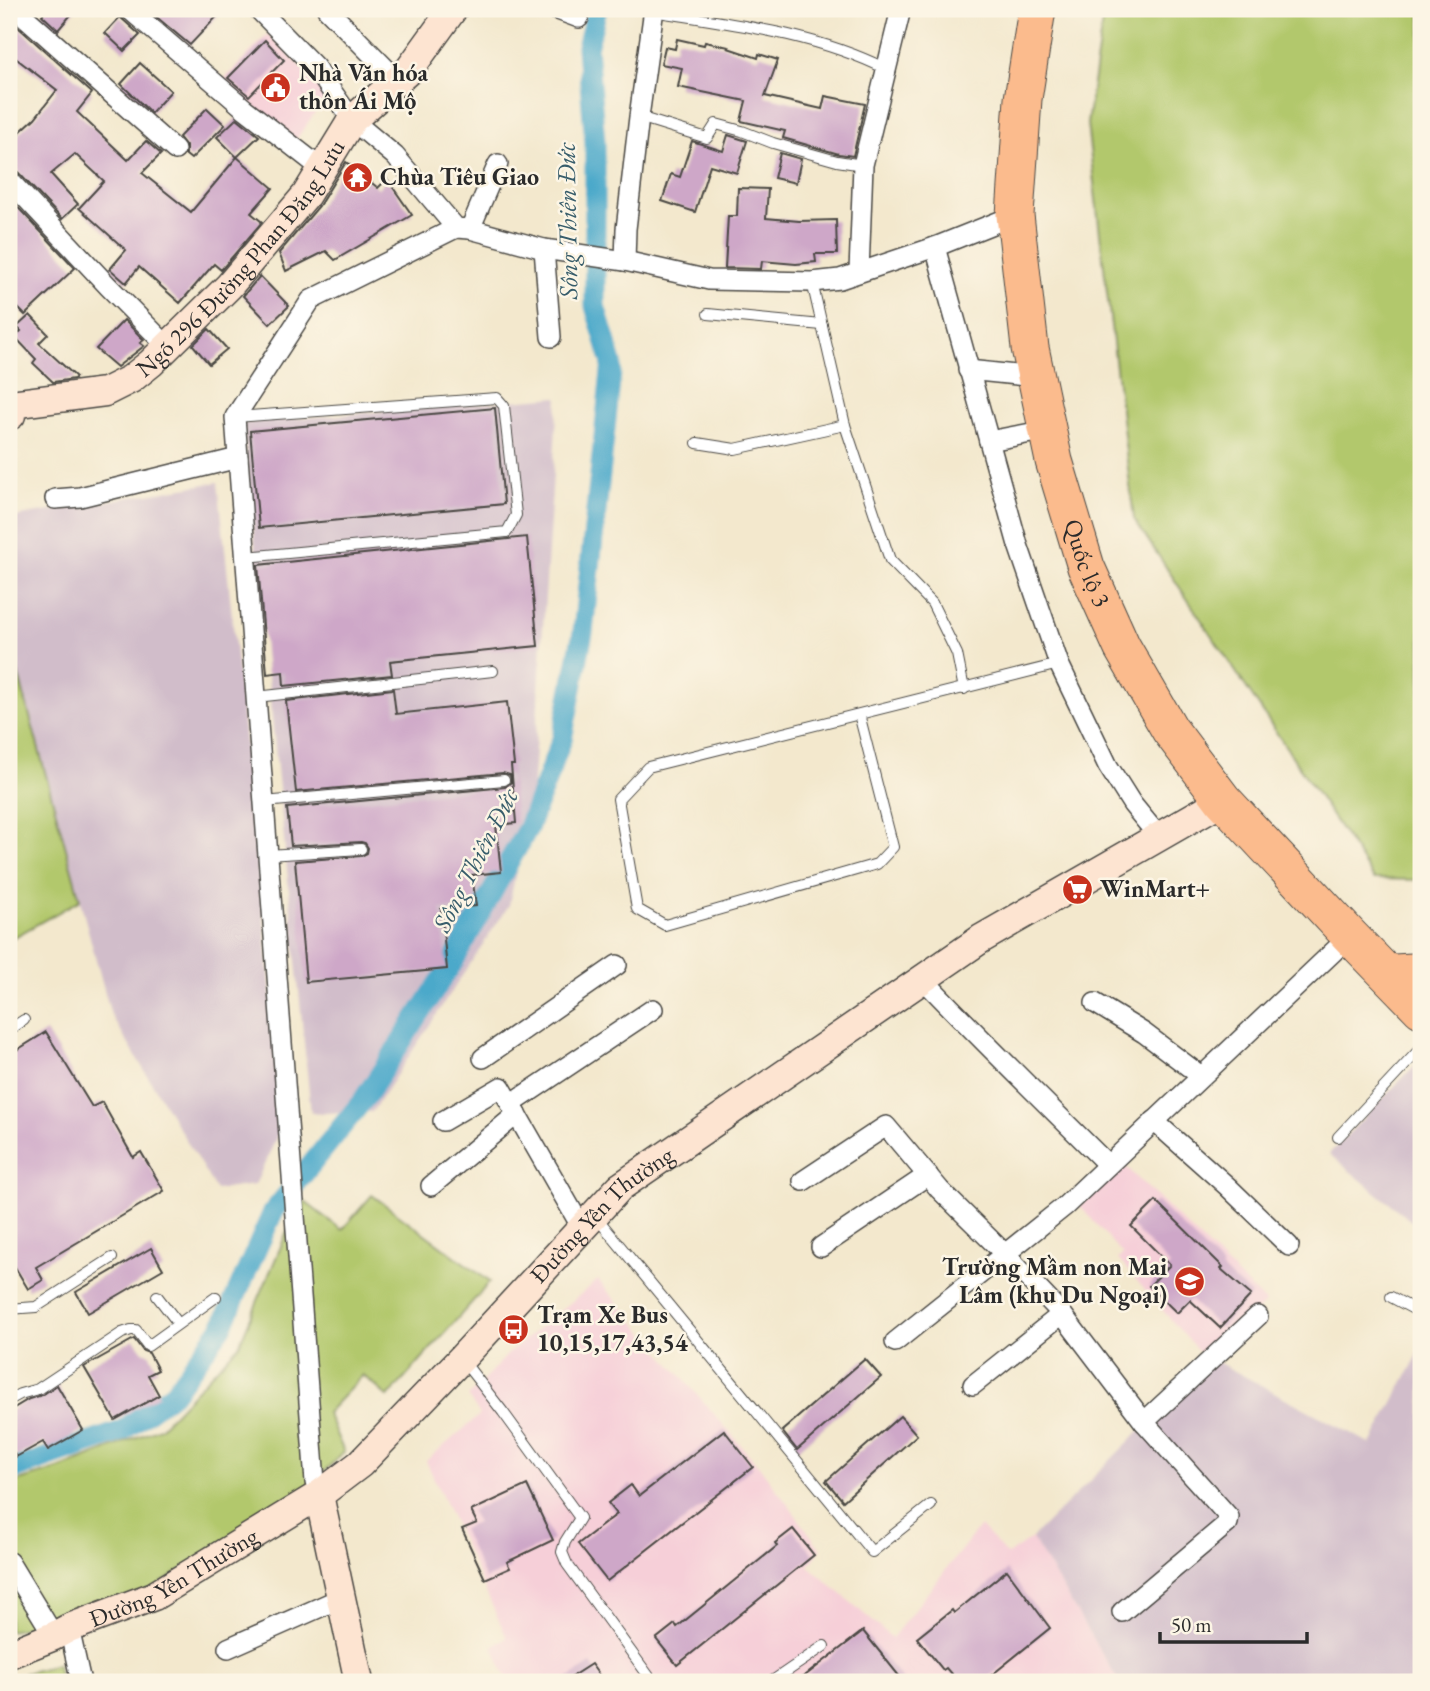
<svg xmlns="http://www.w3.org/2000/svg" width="1430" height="1691" viewBox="0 0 1430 1691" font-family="'EB Garamond',serif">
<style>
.built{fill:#f6cfd8}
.industrial{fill:#d1bdca}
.green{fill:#b2c86c;stroke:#6e7a4c;stroke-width:2}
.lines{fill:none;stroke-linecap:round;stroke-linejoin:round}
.canal{stroke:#4ba9ca;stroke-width:21}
.building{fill:#cea7c8}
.lane-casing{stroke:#494743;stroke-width:12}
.street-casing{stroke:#494743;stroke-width:22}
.secondary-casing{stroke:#494743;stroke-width:31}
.primary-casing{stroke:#494743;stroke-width:34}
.highway-casing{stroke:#494743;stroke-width:39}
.lane{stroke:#fff;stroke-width:10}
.street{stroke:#fff;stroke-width:19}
.secondary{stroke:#fde4d1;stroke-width:28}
.primary{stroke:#fbbb8d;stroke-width:32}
.highway{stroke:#fbbb8d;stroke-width:37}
.labels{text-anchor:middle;stroke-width:5;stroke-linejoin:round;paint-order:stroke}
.poi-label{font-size:24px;font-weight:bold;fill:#2b2b2b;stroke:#fcf5e5;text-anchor:start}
.street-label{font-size:24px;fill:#2b2b2b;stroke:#fcf5e5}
.water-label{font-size:26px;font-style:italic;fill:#385d6b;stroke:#fcf5e5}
</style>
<rect width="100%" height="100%" fill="#fcf5e5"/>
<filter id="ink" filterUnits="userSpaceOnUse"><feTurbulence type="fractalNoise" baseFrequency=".0143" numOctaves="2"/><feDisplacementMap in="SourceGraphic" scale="14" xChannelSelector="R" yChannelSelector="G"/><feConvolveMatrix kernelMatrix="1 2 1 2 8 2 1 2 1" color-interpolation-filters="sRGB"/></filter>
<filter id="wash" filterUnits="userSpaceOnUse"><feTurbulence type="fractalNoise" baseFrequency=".00686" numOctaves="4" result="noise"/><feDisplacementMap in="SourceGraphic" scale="28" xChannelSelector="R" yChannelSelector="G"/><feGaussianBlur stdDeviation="1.57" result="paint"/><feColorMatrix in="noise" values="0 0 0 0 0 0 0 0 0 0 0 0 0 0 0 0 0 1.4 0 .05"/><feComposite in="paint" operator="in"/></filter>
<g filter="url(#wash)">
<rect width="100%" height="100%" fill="#f3e8cd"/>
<!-- built -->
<g class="built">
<polygon points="268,34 328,94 295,141 223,80"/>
<polygon points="1123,1164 1266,1303 1206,1360 1118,1259 1123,1255 1080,1206"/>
<polygon points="598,1280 759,1466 821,1549 809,1566 892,1638 980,1526 1007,1555 1032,1538 1119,1682 508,1682 493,1646 507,1638 426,1461 480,1415 468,1397 509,1353"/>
</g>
<!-- industrial -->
<g class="industrial">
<polygon points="558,397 532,796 509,905 372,1112 311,1113 243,423"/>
<polygon points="218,482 265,930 283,1123 255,1185 216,1190 111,1015 9,637 9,518"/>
<polygon points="1421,1059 1421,1229 1329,1154"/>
<polygon points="1421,1349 1421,1682 1119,1682 1032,1538 1212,1359 1371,1444"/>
</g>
<!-- green -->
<g class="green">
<polygon points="1104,9 1421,9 1421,880 1374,879 1134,519 1087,124"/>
<polygon points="15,662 80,900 9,940 9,668"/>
<polygon points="372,1195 490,1282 388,1397 363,1375 327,1413 344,1452 300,1495 150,1590 31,1627 9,1631 9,1484 58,1469 160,1428 239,1345 301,1199 342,1230"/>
<polygon points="57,1664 60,1682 9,1682 9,1678"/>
</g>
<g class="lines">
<!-- canal -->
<polyline class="canal" points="9,1471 122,1431 174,1392 222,1327 273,1212 364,1099 453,962 528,828 562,739 583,632 612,363 595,306 595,142 587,47 597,9"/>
</g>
<g id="blocks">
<!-- building -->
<g class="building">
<polygon points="47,9 76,9 58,30 42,15"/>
<polygon points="147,9 224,9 190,45"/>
<polygon points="120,17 140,35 124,51 105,33"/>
<polygon points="9,19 92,93 77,112 128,160 146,141 161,154 142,173 191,212 237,157 217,137 237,118 259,136 237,157 273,188 251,213 262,222 221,270 214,264 180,303 139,267 126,283 110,269 126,250 79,208 104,181 75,154 51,174 78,204 62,219 18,172 9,168 9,142 35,118 57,90 9,53"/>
<polygon points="677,39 704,45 705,42 729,47 728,48 758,58 759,54 778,60 765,96 822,109 825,96 865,104 853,156 839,154 783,138 785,131 741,121 746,101 678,87 682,68 661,64 665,47 675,49"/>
<polygon points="265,40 284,60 249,96 228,78"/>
<polygon points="140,63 171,91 151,113 121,84"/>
<polygon points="207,108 225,125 191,159 186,155 186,146 179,137"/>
<polygon points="728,135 747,141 737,173 710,165 695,212 662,201 671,174 680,177 692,141 723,151"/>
<polygon points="780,153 801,159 796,183 774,178"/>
<polygon points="346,162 378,188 387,179 412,215 335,260 326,251 286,271 279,253 319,206"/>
<polygon points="738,188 768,189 766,218 799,221 836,220 837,254 815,254 816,262 796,264 762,261 761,269 725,268 728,216 737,216"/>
<polygon points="9,198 75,268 25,315 9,299"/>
<polygon points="260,276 289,306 270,324 243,296"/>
<polygon points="30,315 48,334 39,343 76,377 74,379 53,382 33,363 36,359 15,337 21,331 17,327"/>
<polygon points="124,320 144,340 140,343 144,346 117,367 96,349"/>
<polygon points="209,329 227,349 209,364 193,345"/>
<polygon points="495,408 504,504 259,528 250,431"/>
<polygon points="527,537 538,646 390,661 392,675 284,686 283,672 267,674 258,565"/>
<polygon points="393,689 396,714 507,702 514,765 511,765 516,823 496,825 501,872 472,875 476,906 441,909 447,969 306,982 295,861 361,856 367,853 368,848 365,843 361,842 291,846 287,808 505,787 511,782 510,775 503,773 296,792 286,701"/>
<polygon points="46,1032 92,1107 102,1102 133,1157 141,1152 164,1191 36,1267 43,1280 28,1289 9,1257 9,1055"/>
<polygon points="1156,1201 1223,1267 1221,1269 1251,1295 1220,1328 1190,1300 1177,1313 1149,1286 1170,1265 1131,1226"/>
<polygon points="151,1248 163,1269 88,1313 76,1292"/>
<polygon points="134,1339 143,1351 149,1353 158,1370 148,1375 159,1395 115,1420 84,1367"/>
<polygon points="865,1359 881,1377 797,1450 782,1431"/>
<polygon points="57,1385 83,1430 48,1450 43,1442 16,1457 9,1444 9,1411 29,1399 42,1395"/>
<polygon points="900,1416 917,1435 843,1501 826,1481"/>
<polygon points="724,1430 753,1467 607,1581 578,1544 617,1514 608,1503 631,1485 639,1496"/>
<polygon points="527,1485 553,1540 507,1562 510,1568 485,1579 462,1529 477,1523 471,1511"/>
<polygon points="793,1529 814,1555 677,1665 656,1639 675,1624 677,1627 777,1546 775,1543"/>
<polygon points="1007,1570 1050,1628 983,1682 958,1682 946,1668 943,1670 917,1638 952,1610 954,1613"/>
<polygon points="863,1631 904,1682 797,1682"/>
<polygon points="591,1664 604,1682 563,1682"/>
</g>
</g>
</g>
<g filter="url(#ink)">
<use href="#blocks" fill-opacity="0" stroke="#494743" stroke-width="2"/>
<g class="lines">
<defs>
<g id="lane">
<path d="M653 11C732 24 814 33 886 69"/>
<polyline points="639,117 707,138 716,124 742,131 773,143 837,161 863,165"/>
<polyline points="812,282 845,425 890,560 932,603 957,654 964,689"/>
<polyline points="708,314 822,325"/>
<polyline points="235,417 497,398 504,406 516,515 507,532 246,557"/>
<polyline points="697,443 735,449 845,425"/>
<polyline points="256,697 493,671"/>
<polyline points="859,714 893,847 877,864 665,925 637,909 618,799 648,767 1059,664"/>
<polyline points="264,802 504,780"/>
<polyline points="268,855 361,849"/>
<polyline points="9,1030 24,1020"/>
<polyline points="1338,1137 1421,1048"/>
<polyline points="597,1218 872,1552 931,1505"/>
<polyline points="157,1296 178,1323"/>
<polyline points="1391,1297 1421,1313"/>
<polyline points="9,1309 36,1307 112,1258"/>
<polyline points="464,1362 503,1412 580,1518 565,1542 562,1552 567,1564 653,1682"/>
<polyline points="9,1400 20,1394 38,1389 122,1333 131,1330 136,1330 148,1346 216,1297"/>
<polyline points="771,1682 824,1646"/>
</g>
<g id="street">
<polyline points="16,9 175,150"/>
<polyline points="129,9 245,109 322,169"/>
<polyline points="258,9 315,67 352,120 395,156 456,228 470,229 544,249 625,261 709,280 812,282 840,279 935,247 1015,215"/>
<polyline points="327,9 397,80"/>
<polyline points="555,9 579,18"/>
<polyline points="9,180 108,286 168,347"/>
<polyline points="470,229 498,164"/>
<polyline points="935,247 1018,545 1059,664 1108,766 1132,804 1159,837"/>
<polyline points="544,249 551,337"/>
<polyline points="625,261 626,229 639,117 654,9"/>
<polyline points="859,272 863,165 901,9"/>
<polyline points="968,370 1036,377"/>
<polyline points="989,441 1047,430"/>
<polyline points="55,499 80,497 238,458"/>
<path d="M923 979C983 1042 1046 1103 1108 1165"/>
<polyline points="1095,1003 1144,1033 1201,1076"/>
<polyline points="483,1058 617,965"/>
<polyline points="511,1104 653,1009"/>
<polyline points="443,1121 501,1087 582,1228"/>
<polyline points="1154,1121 1227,1186 1289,1246"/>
<polyline points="803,1181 886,1126 940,1190 1005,1254 1062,1314 1144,1422"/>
<polyline points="431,1186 517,1114"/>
<polyline points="821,1247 928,1175"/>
<polyline points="895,1342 1065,1206 1350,936"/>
<polyline points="973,1385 1062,1314"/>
<polyline points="319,1495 315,1482 235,417 311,300 456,228"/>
<polyline points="9,1562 54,1636"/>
<polyline points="1122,1612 1228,1523 1229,1517 1144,1422 1258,1316"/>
<polyline points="69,1628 81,1682"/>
<polyline points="228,1648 341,1598"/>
</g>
<g id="secondary">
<path id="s1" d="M9 416 11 415V404L105 392 131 379 151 363 229 286 306 195 352 120 409 70 453 9"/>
<polyline points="319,1495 359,1682"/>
<path id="s2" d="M9 1654 54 1636 69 1628 154 1596 319 1495 360 1464 461 1359 620 1187 981 939 1223 800"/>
</g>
<polyline id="primary" points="1386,971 1421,969"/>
<g id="highway">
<path id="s3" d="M1037 9 1023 99 1015 215 1030 348 1054 461 1086 567 1122 647 1170 730 1223 800 1350 936 1421 1009"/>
</g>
</defs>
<!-- lane casing -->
<use href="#lane" class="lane-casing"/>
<!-- street casing -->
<use href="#street" class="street-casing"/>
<!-- secondary casing -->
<use href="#secondary" class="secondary-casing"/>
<!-- primary casing -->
<use href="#primary" class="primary-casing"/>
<!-- highway casing -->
<use href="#highway" class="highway-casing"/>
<!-- lane -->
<use href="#lane" class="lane"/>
<!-- street -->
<use href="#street" class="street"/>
<!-- secondary -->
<use href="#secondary" class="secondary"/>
<!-- primary -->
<use href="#primary" class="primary"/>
<!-- highway -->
<use href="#highway" class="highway"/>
</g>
</g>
<!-- icons -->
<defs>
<symbol id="civic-disc" viewBox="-11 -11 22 22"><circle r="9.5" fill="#c8321e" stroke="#fcf5e5"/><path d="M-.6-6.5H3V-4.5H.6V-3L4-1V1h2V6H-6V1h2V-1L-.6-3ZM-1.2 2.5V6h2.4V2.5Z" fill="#fff"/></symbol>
<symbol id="temple-disc" viewBox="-11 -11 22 22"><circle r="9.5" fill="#c8321e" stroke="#fcf5e5"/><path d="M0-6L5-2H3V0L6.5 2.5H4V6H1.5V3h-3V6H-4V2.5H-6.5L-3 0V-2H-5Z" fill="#fff"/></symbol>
<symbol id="supermarket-disc" viewBox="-11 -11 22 22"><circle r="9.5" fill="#c8321e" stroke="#fcf5e5"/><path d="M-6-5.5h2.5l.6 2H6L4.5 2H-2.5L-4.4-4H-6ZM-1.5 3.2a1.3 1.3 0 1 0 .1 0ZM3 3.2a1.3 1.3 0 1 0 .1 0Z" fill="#fff"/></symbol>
<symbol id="school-disc" viewBox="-11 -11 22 22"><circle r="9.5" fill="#c8321e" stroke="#fcf5e5"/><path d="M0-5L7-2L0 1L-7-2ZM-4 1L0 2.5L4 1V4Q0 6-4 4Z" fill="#fff"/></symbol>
<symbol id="bus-disc" viewBox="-11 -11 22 22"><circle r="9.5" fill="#c8321e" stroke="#fcf5e5"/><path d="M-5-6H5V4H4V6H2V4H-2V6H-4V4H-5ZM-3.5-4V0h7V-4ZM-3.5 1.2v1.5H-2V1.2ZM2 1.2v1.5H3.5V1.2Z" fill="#fff"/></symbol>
</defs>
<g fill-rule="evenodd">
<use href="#civic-disc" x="258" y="70" width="35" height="35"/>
<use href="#temple-disc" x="340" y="160" width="35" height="35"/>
<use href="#supermarket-disc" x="1060" y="872" width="35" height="35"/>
<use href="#school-disc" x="1172" y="1264" width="35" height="35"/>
<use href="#bus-disc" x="496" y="1312" width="35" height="35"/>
</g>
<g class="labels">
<!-- poi labels -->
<g class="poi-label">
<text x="299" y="81">Nhà Văn hóa<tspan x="299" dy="28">thôn Ái Mộ</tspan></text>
<text x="380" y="185">Chùa Tiêu Giao</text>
<text x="1100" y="897">WinMart+</text>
<text x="1167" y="1275" text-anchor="end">Trường Mầm non Mai<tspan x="1167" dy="28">Lâm (khu Du Ngoại)</tspan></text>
<text x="537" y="1323">Trạm Xe Bus<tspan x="537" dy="28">10,15,17,43,54</tspan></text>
</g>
<!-- street labels -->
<g class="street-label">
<text dy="8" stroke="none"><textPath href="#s1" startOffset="301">Ngõ 296 Đường Phan Đăng Lưu</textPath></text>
<text dy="8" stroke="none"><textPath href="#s3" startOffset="564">Quốc lộ 3</textPath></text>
<text dy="8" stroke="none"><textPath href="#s2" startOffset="749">Đường Yên Thường</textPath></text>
<text dy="8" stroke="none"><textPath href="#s2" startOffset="182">Đường Yên Thường</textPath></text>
</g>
<!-- water labels -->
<g class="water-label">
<text transform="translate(567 221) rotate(-91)" y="9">Sông Thiên Đức</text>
<text transform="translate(475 860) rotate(-63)" y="9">Sông Thiên Đức</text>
</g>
</g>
<!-- margin -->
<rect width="1430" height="1691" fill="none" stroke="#fcf5e5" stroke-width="35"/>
<!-- scale -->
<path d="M1160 1632v10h147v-10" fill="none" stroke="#2b2b2b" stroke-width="3.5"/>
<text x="1171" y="1632" font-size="21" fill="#2b2b2b" stroke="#fcf5e5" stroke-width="5" paint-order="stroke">50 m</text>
</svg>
